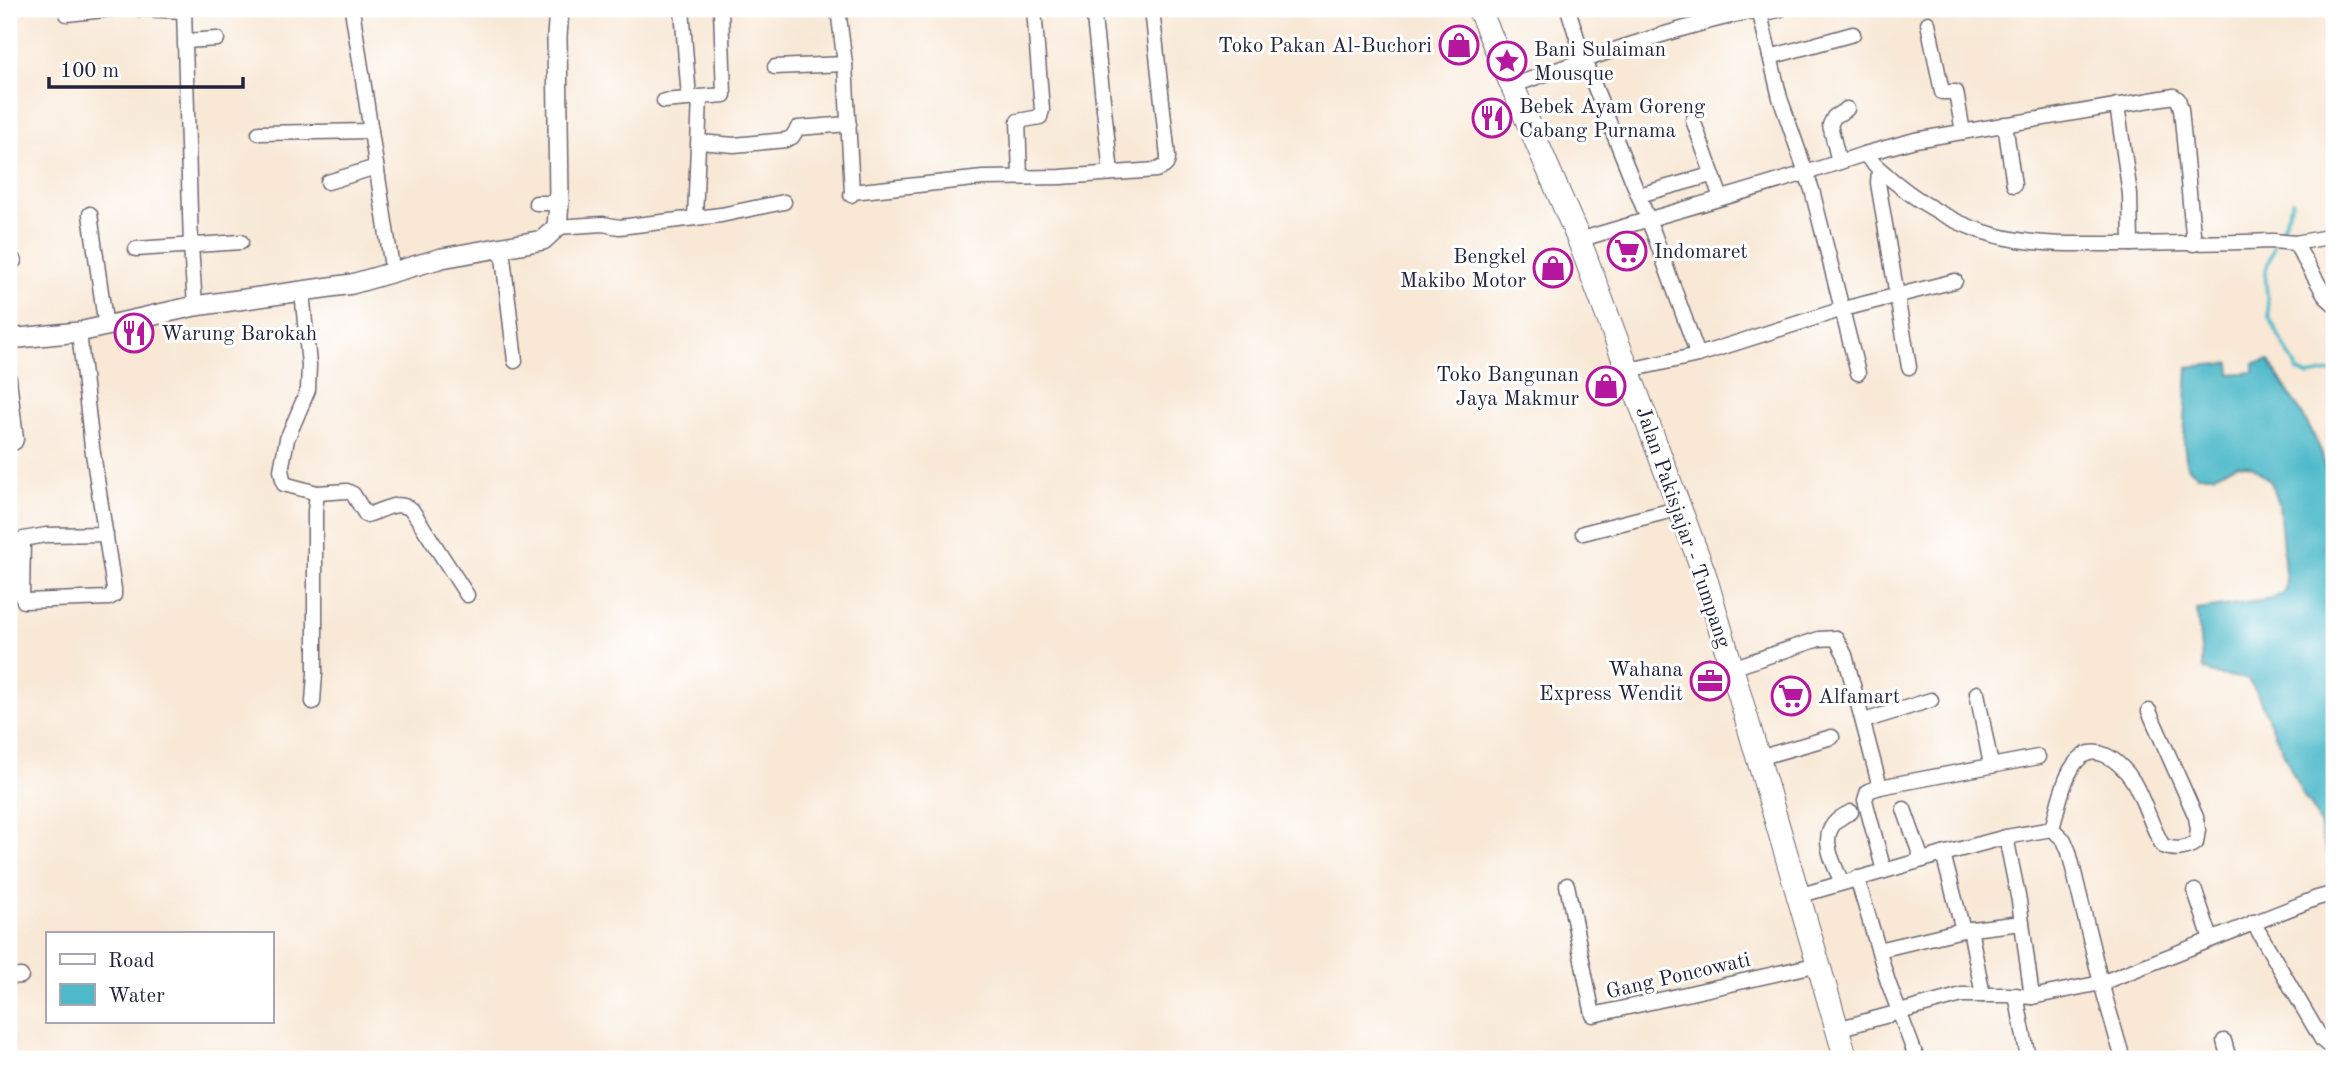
<svg xmlns="http://www.w3.org/2000/svg" width="2343" height="1068" viewBox="0 0 2343 1068" font-family="'Old Standard TT',serif">
<style>
.water{fill:#4db9c9;stroke:#386e82;stroke-width:2}
.lines{fill:none;stroke-linecap:round;stroke-linejoin:round}
.stream{stroke:#4db9c9;stroke-width:3.5}
.minor-casing{stroke:#6d6771;stroke-width:17}
.tertiary-casing{stroke:#6d6771;stroke-width:22}
.primary-casing{stroke:#6d6771;stroke-width:25}
.minor{stroke:#fff;stroke-width:14}
.tertiary{stroke:#fff;stroke-width:19}
.primary{stroke:#fff;stroke-width:23}
.labels{text-anchor:middle;stroke-width:6;stroke-linejoin:round;paint-order:stroke}
.poi-label{font-size:21px;fill:#22223b;stroke:#fff;text-anchor:start}
.street-label{font-size:21px;fill:#22223b;stroke:#fff}
</style>
<rect width="100%" height="100%" fill="#fff"/>
<filter id="ink" filterUnits="userSpaceOnUse"><feTurbulence type="fractalNoise" baseFrequency=".0143" numOctaves="2"/><feDisplacementMap in="SourceGraphic" scale="14" xChannelSelector="R" yChannelSelector="G"/><feConvolveMatrix kernelMatrix="1 2 1 2 8 2 1 2 1" color-interpolation-filters="sRGB"/></filter>
<filter id="wash" filterUnits="userSpaceOnUse"><feTurbulence type="fractalNoise" baseFrequency=".00686" numOctaves="4" result="noise"/><feDisplacementMap in="SourceGraphic" scale="28" xChannelSelector="R" yChannelSelector="G"/><feGaussianBlur stdDeviation="1.57" result="paint"/><feColorMatrix in="noise" values="0 0 0 0 0 0 0 0 0 0 0 0 0 0 0 0 0 1.4 0 .05"/><feComposite in="paint" operator="in"/></filter>
<g filter="url(#wash)">
<rect width="100%" height="100%" fill="#f8e8d5"/>
<!-- water -->
<path class="water" d="M2269 361C2290 398 2336 455 2328 498L2334 608V868C2320 846 2323 814 2303 796L2256 691 2247 679 2213 674 2203 668 2197 610 2272 599 2284 592 2286 583 2279 503 2271 482 2252 466 2238 464 2214 475H2197L2187 466 2184 442 2188 367 2230 363 2231 374 2254 372V363Z"/>
<g class="lines">
<!-- stream -->
<g class="stream">
<polyline points="2278,238 2293,201"/>
<polyline points="2274,245 2265,273 2269,317 2298,371 2308,376 2334,371"/>
</g>
</g>
</g>
<g filter="url(#ink)">
<g class="lines">
<defs>
<g id="minor">
<polyline points="140,9 184,11"/>
<polyline points="184,9 191,246 195,306"/>
<polyline points="352,9 393,274"/>
<polyline points="682,9 689,98"/>
<polyline points="838,9 845,64 852,192 851,195"/>
<polyline points="1093,9 1111,173"/>
<polyline points="1568,9 1584,60 1654,234 1698,355"/>
<polyline points="67,14 113,9"/>
<polyline points="1760,14 1780,98 1812,190 1858,373"/>
<polyline points="1928,23 1942,92 1956,92 1963,132"/>
<polyline points="186,41 217,39"/>
<polyline points="1770,57 1853,34"/>
<polyline points="775,67 845,64"/>
<path d="M1512 86C1586 59 1662 32 1739 14 1750 12 1750 12 1760 14 1765 14 1775 10 1781 9"/>
<polyline points="664,101 698,98"/>
<polyline points="2117,105 2130,194 2131,244"/>
<polyline points="1693,120 1721,198"/>
<polyline points="2005,124 2014,185"/>
<polyline points="259,133 371,131"/>
<polyline points="700,142 734,145 786,140 792,137 798,128 849,124"/>
<polyline points="1864,154 1915,140 2174,96 2178,99 2181,109 2194,244"/>
<polyline points="1839,162 1830,125 1834,117 1847,109"/>
<polyline points="1879,170 1878,183 1909,367"/>
<polyline points="1020,176 1018,121 1040,117 1042,110 1034,9"/>
<polyline points="328,182 376,167"/>
<path d="M852 192 983 178 1061 177 1156 170C1164 167 1168 166 1168 157L1152 9"/>
<polyline points="1639,195 1711,175"/>
<polyline points="536,203 559,203"/>
<polyline points="90,214 106,328"/>
<polyline points="695,218 700,97 724,95 721,9"/>
<polyline points="557,227 603,224 619,227 721,215 784,202"/>
<path d="M1579 240C1674 211 1770 186 1864 154 1899 190 1945 222 1994 235 2035 246 2080 244 2122 244 2173 243 2223 243 2273 241L2295 243 2334 236"/>
<polyline points="2295,243 2326,297 2334,304"/>
<polyline points="502,248 515,361"/>
<polyline points="136,249 241,242"/>
<polyline points="9,262 14,261"/>
<polyline points="302,291 309,365 308,390 287,439 281,470 284,484 317,493 315,511 315,673 313,702"/>
<polyline points="79,332 92,447 114,589 114,595 109,598 24,601 22,597 23,539 46,535 106,534"/>
<polyline points="1629,370 1698,355 1843,309 1955,281"/>
<polyline points="9,379 16,439 15,442 9,445"/>
<path d="M317 493 347 491 353 494 366 515C382 512 397 498 412 510L467 595"/>
<polyline points="1583,533 1681,508"/>
<polyline points="1732,668 1819,639 1836,638 1845,655 1880,787"/>
<polyline points="1977,693 1991,765"/>
<polyline points="1864,721 1931,700"/>
<polyline points="1758,758 1832,737"/>
<polyline points="1904,809 1922,860"/>
<path d="M2052 829C2059 805 2068 739 2105 755 2116 760 2127 771 2133 781 2145 802 2151 826 2163 846 2176 851 2184 849 2196 843L2198 830 2196 817 2149 711"/>
<polyline points="2006,837 2019,901 2032,997"/>
<polyline points="1943,854 1963,930"/>
<polyline points="1884,871 1865,800 1868,791 1880,787 2038,757"/>
<polyline points="1857,878 1888,982 1917,1059"/>
<path d="M1842 883C1830 855 1814 828 1851 812"/>
<polyline points="1567,885 1593,1015 1819,964"/>
<polyline points="2195,891 2211,939"/>
<polyline points="1798,896 1943,854 2006,837 2052,829 2064,840 2069,852 2101,983 2123,1059"/>
<polyline points="2253,922 2322,1040 2328,1045 2334,1045"/>
<polyline points="1970,929 1983,995"/>
<polyline points="1879,950 1963,930 2022,923"/>
<polyline points="9,977 21,976"/>
<polyline points="2016,995 2027,1052"/>
<polyline points="1837,1029 1962,995 2009,995 2032,997 2101,983 2317,898 2328,895 2334,899"/>
<polyline points="2224,1041 2229,1059"/>
</g>
<polyline id="tertiary" points="9,339 79,332 195,306 352,284 442,258 543,240 557,227 559,203 557,36 559,9"/>
<polyline id="primary" points="1479,9 1579,240 1704,573 1846,1059"/>
</defs>
<!-- minor casing -->
<use href="#minor" class="minor-casing"/>
<!-- tertiary casing -->
<use href="#tertiary" class="tertiary-casing"/>
<!-- primary casing -->
<use href="#primary" class="primary-casing"/>
<!-- minor -->
<use href="#minor" class="minor"/>
<!-- tertiary -->
<use href="#tertiary" class="tertiary"/>
<!-- primary -->
<use href="#primary" class="primary"/>
</g>
</g>
<!-- icons -->
<defs>
<symbol id="shop-ring" viewBox="-11 -11 22 22"><circle r="9.5" fill="#fff" stroke="#b5179e" stroke-width="1.5"/><path d="M-5-2.5h2.3a2.7 3.5 0 0 1 5.4 0H5L5.5 6h-11ZM-1.5-2.5h3a1.5 2.3 0 0 0-3 0Z" fill="#b5179e"/></symbol>
<symbol id="sight-ring" viewBox="-11 -11 22 22"><circle r="9.5" fill="#fff" stroke="#b5179e" stroke-width="1.5"/><path d="M0-6L1.8-2.2L6-1.7L2.9 1.2L3.7 5.4L0 3.3L-3.7 5.4L-2.9 1.2L-6-1.7L-1.8-2.2Z" fill="#b5179e"/></symbol>
<symbol id="restaurant-ring" viewBox="-11 -11 22 22"><circle r="9.5" fill="#fff" stroke="#b5179e" stroke-width="1.5"/><path d="M-5-6h1v4h1v-4h1v4h1v-4h1v5L-1.5 .5V6h-2V.5L-5-1ZM5-6V6H3V1.5H1.5Q1.5-4 5-6Z" fill="#b5179e"/></symbol>
<symbol id="supermarket-ring" viewBox="-11 -11 22 22"><circle r="9.5" fill="#fff" stroke="#b5179e" stroke-width="1.5"/><path d="M-6-5.5h2.5l.6 2H6L4.5 2H-2.5L-4.4-4H-6ZM-1.5 3.2a1.3 1.3 0 1 0 .1 0ZM3 3.2a1.3 1.3 0 1 0 .1 0Z" fill="#b5179e"/></symbol>
<symbol id="office-ring" viewBox="-11 -11 22 22"><circle r="9.5" fill="#fff" stroke="#b5179e" stroke-width="1.5"/><path d="M-6-3h4V-5.5h4V-3h4V5H-6ZM-1-4.5V-3h2v-1.5ZM-6 0V1H6V0Z" fill="#b5179e"/></symbol>
</defs>
<g fill-rule="evenodd">
<use href="#shop-ring" x="1437" y="23" width="44" height="44"/>
<use href="#sight-ring" x="1485" y="39" width="44" height="44"/>
<use href="#restaurant-ring" x="1470" y="96" width="44" height="44"/>
<use href="#supermarket-ring" x="1605" y="229" width="44" height="44"/>
<use href="#shop-ring" x="1531" y="246" width="44" height="44"/>
<use href="#restaurant-ring" x="112" y="311" width="44" height="44"/>
<use href="#shop-ring" x="1584" y="364" width="44" height="44"/>
<use href="#office-ring" x="1688" y="659" width="44" height="44"/>
<use href="#supermarket-ring" x="1769" y="674" width="44" height="44"/>
</g>
<g class="labels">
<!-- poi labels -->
<g class="poi-label">
<text x="1432" y="52" text-anchor="end">Toko Pakan Al-Buchori</text>
<text x="1534" y="56">Bani Sulaiman<tspan x="1534" dy="24">Mousque</tspan></text>
<text x="1519" y="113">Bebek Ayam Goreng<tspan x="1519" dy="24">Cabang Purnama</tspan></text>
<text x="1654" y="258">Indomaret</text>
<text x="1526" y="263" text-anchor="end">Bengkel<tspan x="1526" dy="24">Makibo Motor</tspan></text>
<text x="161" y="340">Warung Barokah</text>
<text x="1579" y="381" text-anchor="end">Toko Bangunan<tspan x="1579" dy="24">Jaya Makmur</tspan></text>
<text x="1683" y="676" text-anchor="end">Wahana<tspan x="1683" dy="24">Express Wendit</tspan></text>
<text x="1818" y="703">Alfamart</text>
</g>
<!-- street labels -->
<g class="street-label">
<text transform="translate(1684 527) rotate(71)" y="7">Jalan Pakisjajar - Tumpang</text>
<text transform="translate(1678 975) rotate(-13)" y="7">Gang Poncowati</text>
</g>
</g>
<!-- margin -->
<rect width="2343" height="1068" fill="none" stroke="#fff" stroke-width="35"/>
<!-- legend -->
<rect x="46" y="932" width="228" height="91" fill="#ffffff" stroke="#a7a7b1" stroke-width="2"/>
<rect x="60" y="954" width="35" height="10" fill="#ffffff" stroke="#a7a7b1" stroke-width="2"/>
<text x="108" y="967" font-size="21" fill="#22223b">Road</text>
<rect x="60" y="984" width="35" height="21" fill="#4db9c9" stroke="#a7a7b1" stroke-width="2"/>
<text x="108" y="1002" font-size="21" fill="#22223b">Water</text>
<!-- scale -->
<path d="M49 77v10h194v-10" fill="none" stroke="#22223b" stroke-width="3.5"/>
<text x="60" y="77" font-size="21" fill="#22223b" stroke="#ffffff" stroke-width="5" paint-order="stroke">100 m</text>
</svg>
